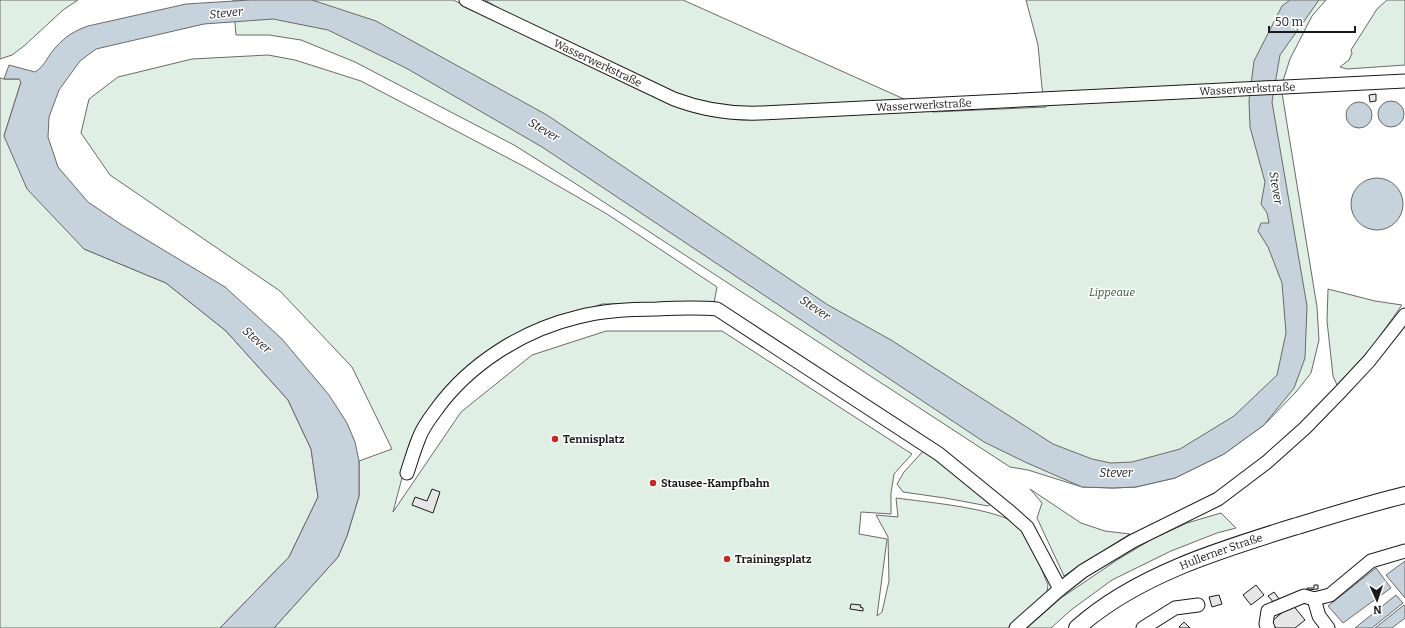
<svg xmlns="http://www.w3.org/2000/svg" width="1405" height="628" viewBox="0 0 1405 628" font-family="Bitter,serif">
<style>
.green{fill:#e0efe3;stroke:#6a6a6a}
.water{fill:#c6d2dc;stroke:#6a6a6a}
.building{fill:#e6e6e6;stroke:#1a1a1a}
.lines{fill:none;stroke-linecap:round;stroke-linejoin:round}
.minor-casing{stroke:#1a1a1a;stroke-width:15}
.major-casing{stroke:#1a1a1a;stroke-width:18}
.minor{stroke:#fff;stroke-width:13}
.major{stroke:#fff;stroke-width:16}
.poi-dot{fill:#c62828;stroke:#fff;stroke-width:1.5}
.labels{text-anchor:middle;stroke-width:3;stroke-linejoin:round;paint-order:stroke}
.street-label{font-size:11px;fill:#1a1a1a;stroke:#fff}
.park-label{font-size:11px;font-style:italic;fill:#2b5a34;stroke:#fff}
.poi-label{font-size:11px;font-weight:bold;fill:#1a1a1a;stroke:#fff;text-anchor:start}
.water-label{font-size:12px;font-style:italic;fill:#1a1a1a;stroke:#fff}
</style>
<rect width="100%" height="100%" fill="#fff"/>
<!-- green -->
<g class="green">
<polygon points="0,0 78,0 63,10 24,46 12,55 0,59"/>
<polygon points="233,0 453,0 589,63 485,0 683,0 933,112 1046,107 1042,88 1038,45 1026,0 1326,0 1312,16 1290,59 1281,87 1317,307 1319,340 1311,373 1296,392 1264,425 1224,454 1175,478 1136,487 1113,488 1082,487 1028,470 1010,467 573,182 514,145 355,62 301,40 269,35 236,35"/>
<polygon points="1387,0 1405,0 1405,65 1347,69 1340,67 1349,60 1352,53 1351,50 1377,9"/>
<path d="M268 55 295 60 361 81 527 168 607 214 717 287 714 303 602 304 522 332 452 382 413 436 393 512 461 412 532 355 606 331H722L912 454 894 474 891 493V514L861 512 859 534 887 539 877 616 882 612 889 581 888 537 876 515 898 517 896 498C925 502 997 508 1018 525 1030 536 1041 569 1048 585L1047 592 1009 628H274L338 557 347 536 359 496V461L392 449 352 367 280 291 110 175 81 133 89 99 118 77 192 59Z"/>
<polygon points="0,78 4,79 20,79 21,82 4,136 84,249 166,283 226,331 288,400 311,449 318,497 289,557 220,628 0,628"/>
<polygon points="1328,289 1375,301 1402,305 1372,347 1337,385 1333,376 1327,321"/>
<polygon points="925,449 993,502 988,506 945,498 903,492 897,484 904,472"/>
<polygon points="1030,489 1081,523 1105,531 1130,534 1064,576 1037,518 1042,503"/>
<polygon points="1221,513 1236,528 1217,533 1171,551 1112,580 1071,610 1051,628 1027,628 1061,598 1117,560 1152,539 1187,523"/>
</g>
<!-- water -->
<g class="water">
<path d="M250 0H312L376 21 547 115 828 305 891 340 1053 444 1092 459 1111 463 1132 462 1180 449 1234 416 1277 375 1286 333 1282 283 1268 247 1258 231 1261 223H1269L1267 213 1261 204 1265 182 1250 127 1249 101 1254 61 1282 6 1290 0H1319L1280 55 1272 102 1307 306 1305 358 1294 388 1264 425 1224 454 1175 478 1136 487 1113 488 1082 487 1025 462 984 442 542 147 406 68 328 30 273 19 204 24 96 49 80 61 59 90 49 117 48 137 58 167 88 202 122 225 225 287 282 339 329 395 347 423 355 442 359 461V496L347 536 338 557 274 628H220L289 557 318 497 311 449 288 400 226 331 166 283 84 249 27 189 4 136 21 82 19 79H4L9 65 35 72C45 66 48 55 56 47 66 36 74 31 88 26L186 4Z"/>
<circle cx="1391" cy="114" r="13"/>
<circle cx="1359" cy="115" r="13"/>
<circle cx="1377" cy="204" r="26"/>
<polygon points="1405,561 1405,598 1386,575"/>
<polygon points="1376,568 1391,588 1343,623 1328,606"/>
<polygon points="1396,595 1403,603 1372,628 1355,628"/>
<polygon points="1404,605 1405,607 1405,618 1392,628 1375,628"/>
</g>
<!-- building -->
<g class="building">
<polygon points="1376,94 1376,101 1370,102 1369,95"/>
<polygon points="432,489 440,492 433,513 412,505 415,497 427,501"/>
<polygon points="1256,585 1264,595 1251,605 1243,595"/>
<polygon points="1314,585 1318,585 1318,589 1307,590 1307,588 1314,588"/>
<polygon points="1274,592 1280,600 1275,604 1268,596"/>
<polygon points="1219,595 1222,604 1212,607 1209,597"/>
<polygon points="851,604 861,605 860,607 863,608 863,611 850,609"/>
<polygon points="1292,604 1305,620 1295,628 1276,628 1271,622"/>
<polygon points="1184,622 1190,628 1181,628 1179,627"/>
</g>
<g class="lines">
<defs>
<g id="minor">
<path id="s1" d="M466 0 674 99C703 110 730 114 760 113L1405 81"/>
<path d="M407 473C411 461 414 450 419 438 422 429 430 418 436 410 469 364 523 330 578 317 604 310 630 309 657 309 677 308 697 307 717 309L939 454 1009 511 1027 527 1060 589"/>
<polyline points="1314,599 1319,616 1328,628"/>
<polyline points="1016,628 1060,589 1083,571 1133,541 1218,499 1267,462 1305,428 1340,392 1369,361 1405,315"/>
<polyline points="1143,628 1175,608 1198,605"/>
<polyline points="1268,628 1266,624 1268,611 1304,596 1314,599 1330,595 1371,561 1405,551"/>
</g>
<g id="major">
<path id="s2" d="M1077 628C1136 575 1222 549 1297 526 1333 515 1368 504 1405 495"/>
</g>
</defs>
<!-- minor casing -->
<use href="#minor" class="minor-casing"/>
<!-- major casing -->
<use href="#major" class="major-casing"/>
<!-- minor -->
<use href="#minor" class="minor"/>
<!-- major -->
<use href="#major" class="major"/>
</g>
<!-- markers -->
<g class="poi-dot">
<circle cx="555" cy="439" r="4"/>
<circle cx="653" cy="483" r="4"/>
<circle cx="727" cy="559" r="4"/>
</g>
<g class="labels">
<!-- street labels -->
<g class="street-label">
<text dy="4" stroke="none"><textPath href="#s1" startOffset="146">Wasserwerkstraße</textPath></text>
<text dy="4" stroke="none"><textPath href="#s1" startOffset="806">Wasserwerkstraße</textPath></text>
<text dy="4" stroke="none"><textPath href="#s1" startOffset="482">Wasserwerkstraße</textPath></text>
<text dy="4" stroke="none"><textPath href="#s2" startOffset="164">Hullerner Straße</textPath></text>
</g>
<!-- park labels -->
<g class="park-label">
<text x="1112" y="296">Lippeaue</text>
</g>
<!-- poi labels -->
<g class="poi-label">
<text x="563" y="443">Tennisplatz</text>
<text x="661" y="487">Stausee-Kampfbahn</text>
<text x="735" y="563">Trainingsplatz</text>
</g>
<!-- water labels -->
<g class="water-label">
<text transform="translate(226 13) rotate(-6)" y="4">Stever</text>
<text transform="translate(544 130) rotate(31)" y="4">Stever</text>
<text transform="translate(1276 188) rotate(80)" y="4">Stever</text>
<text transform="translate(815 308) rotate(34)" y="4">Stever</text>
<text transform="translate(257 340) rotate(41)" y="4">Stever</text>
<text x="1116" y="477">Stever</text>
</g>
</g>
<!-- north arrow -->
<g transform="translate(1377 600) rotate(177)" stroke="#ffffff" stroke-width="3" paint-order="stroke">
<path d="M0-3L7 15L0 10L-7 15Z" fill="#1a1a1a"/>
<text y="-6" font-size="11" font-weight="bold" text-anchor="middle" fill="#1a1a1a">N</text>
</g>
<!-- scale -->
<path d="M1269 26v6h86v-6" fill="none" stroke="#1a1a1a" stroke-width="2"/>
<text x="1275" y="26" font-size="12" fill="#1a1a1a" stroke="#ffffff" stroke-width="3" paint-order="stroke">50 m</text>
</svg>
